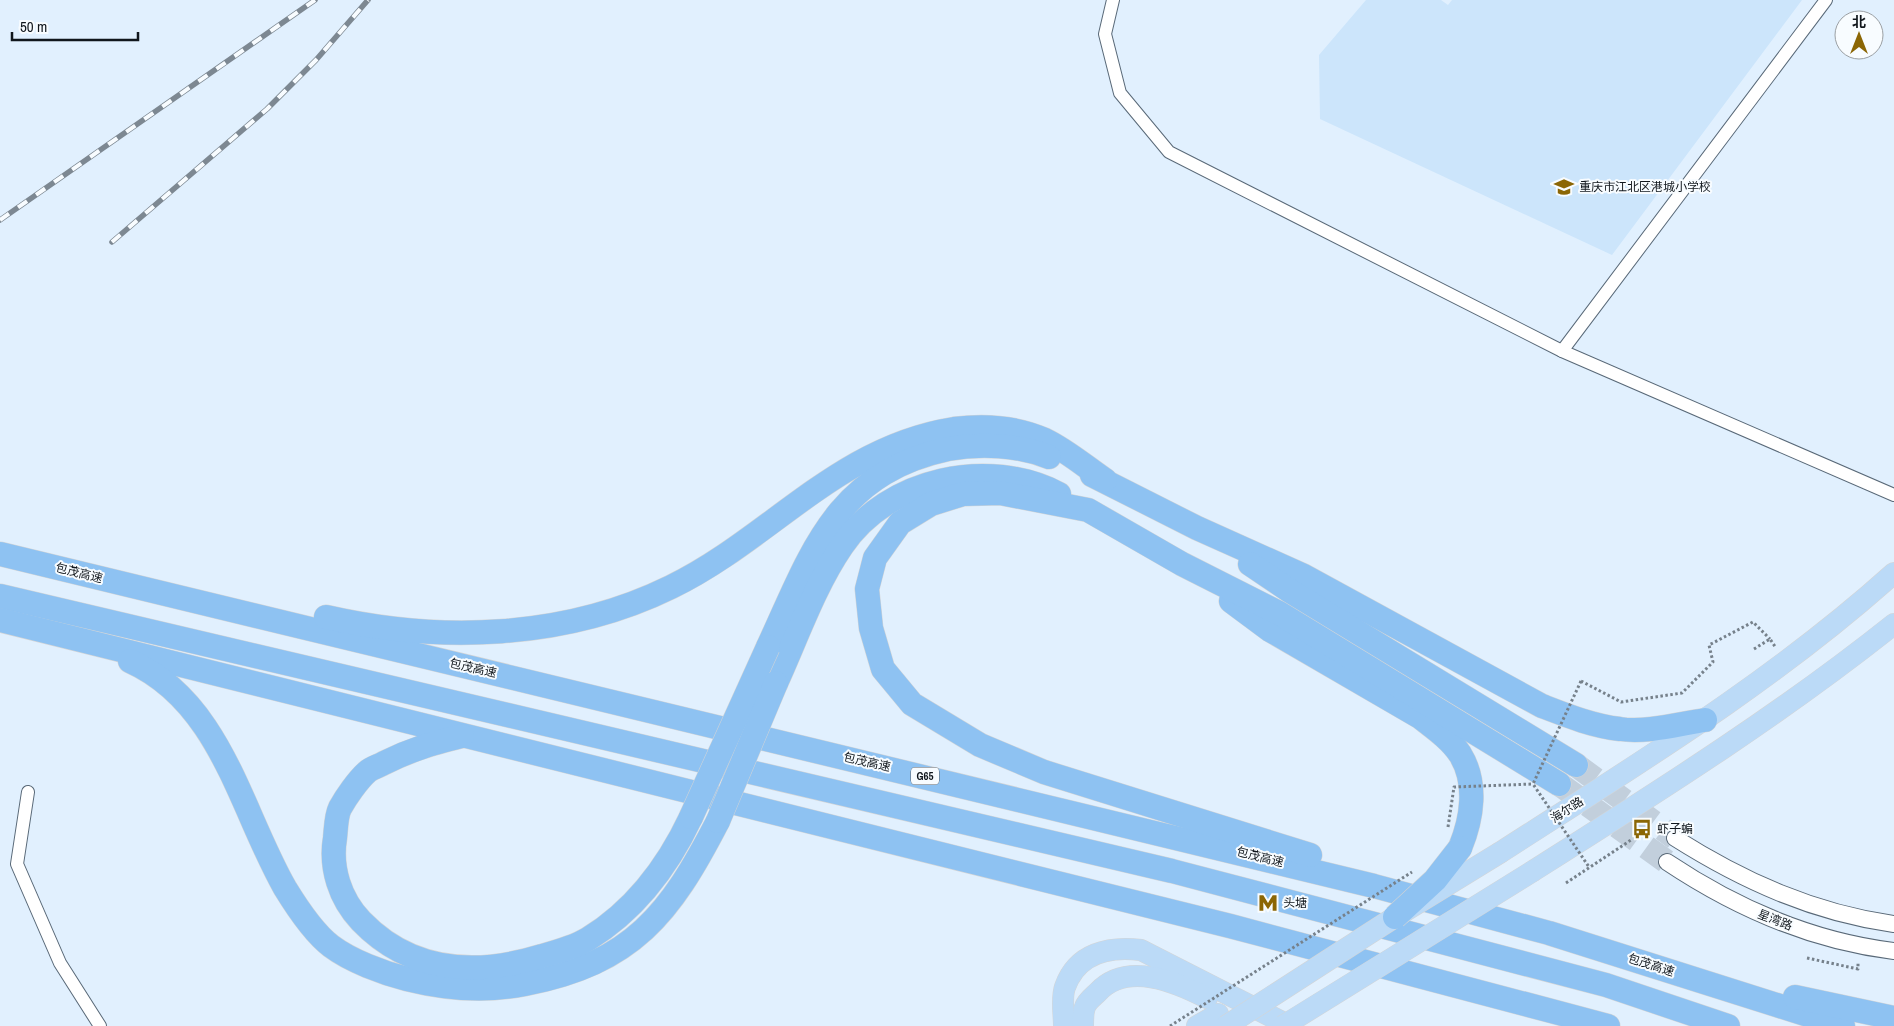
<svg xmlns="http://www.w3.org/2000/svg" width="1894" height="1026" viewBox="0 0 1894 1026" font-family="'Archivo Narrow','Noto Sans SC',sans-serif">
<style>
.built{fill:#cce5fb}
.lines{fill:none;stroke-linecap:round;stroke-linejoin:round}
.motorway-tunnel{stroke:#c2cfdc;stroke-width:24;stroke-dasharray:24 12;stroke-linecap:butt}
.minor-casing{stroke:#596978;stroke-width:14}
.tertiary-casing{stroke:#596978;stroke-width:18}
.primary-casing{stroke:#d4d5d6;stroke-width:22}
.motorway-casing{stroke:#d4d5d6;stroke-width:25}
.path{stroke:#76818b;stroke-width:3;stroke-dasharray:2.5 2.5;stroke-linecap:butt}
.minor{stroke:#fff;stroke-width:12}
.tertiary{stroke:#fff;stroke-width:16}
.primary{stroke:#bbdaf7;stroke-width:21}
.motorway{stroke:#8ec2f2;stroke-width:24}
.rail-casing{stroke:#7d8892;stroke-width:5.5}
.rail{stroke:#f8fcff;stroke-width:4;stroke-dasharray:11;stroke-linecap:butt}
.primary-bridge-casing{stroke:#d4d5d6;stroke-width:22;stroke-linecap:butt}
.motorway-bridge-casing{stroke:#d4d5d6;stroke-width:25;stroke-linecap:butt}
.path-bridge{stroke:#76818b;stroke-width:3;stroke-dasharray:2.5 2.5;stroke-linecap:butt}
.primary-bridge{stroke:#bbdaf7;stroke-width:21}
.motorway-bridge{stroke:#8ec2f2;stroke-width:24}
.labels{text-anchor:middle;stroke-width:4;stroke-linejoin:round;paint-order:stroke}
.shield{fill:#f8fcff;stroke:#565b60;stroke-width:1}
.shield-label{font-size:11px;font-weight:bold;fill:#10161c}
.poi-label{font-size:12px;fill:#10161c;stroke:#f8fcff;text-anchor:start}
.street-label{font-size:12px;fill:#10161c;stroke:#f8fcff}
</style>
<rect width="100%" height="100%" fill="#e1f0fe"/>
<!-- built -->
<polygon class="built" points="1366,0 1441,0 1448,5 1452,0 1802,0 1612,255 1320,119 1319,55"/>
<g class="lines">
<!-- motorway-tunnel -->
<g class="motorway-tunnel">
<polyline points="1576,765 1675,838"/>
<polyline points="1559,784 1667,862"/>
</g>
<defs>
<g id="minor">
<polyline points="1113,0 1105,34 1120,93 1169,152 1562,351 1894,495"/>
<polyline points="1562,351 1826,0"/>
<polyline points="28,792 17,864 60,963 100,1026"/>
</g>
<g id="tertiary">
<path d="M1675 838C1743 881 1814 913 1894 924"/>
<path d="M1667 862C1736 908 1811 941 1894 951"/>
</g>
<g id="primary">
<path d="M1501 852C1636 765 1774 681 1894 573"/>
<path d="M1533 871C1656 793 1780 715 1894 624"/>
<path d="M1064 1026C1064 1014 1061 998 1065 987 1077 953 1109 946 1141 950L1290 1026"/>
<path d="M1083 1026C1083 1020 1083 1012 1085 1007 1087 1001 1094 996 1098 992 1127 961 1176 982 1207 998"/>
<polyline points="1197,1026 1218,1014"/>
</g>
<g id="motorway">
<path d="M1092 475 1197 528 1304 576 1542 706C1568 716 1593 726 1620 729 1647 733 1678 724 1705 720"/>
<polyline points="0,554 1374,886 1549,933 1843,1026"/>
<polyline points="1250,564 1290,591 1576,765"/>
<polyline points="0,596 1172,871 1606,985 1728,1026"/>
<path d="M1231 601 1270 630 1420 717C1434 728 1450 739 1460 754 1478 783 1472 819 1460 848"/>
<path d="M326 617C440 643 565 639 671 587 770 539 838 447 954 429 985 425 1016 427 1045 440 1066 450 1086 467 1105 480"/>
<polyline points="0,620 1230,926 1608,1026"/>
<path d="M768 647C811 554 835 473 948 449 981 443 1018 445 1049 457"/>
<path d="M130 661C221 702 240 809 285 888 296 906 314 933 331 946 351 961 383 973 407 979 447 989 485 992 525 984 633 963 670 914 718 821"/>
<path d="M776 683C797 637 814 587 842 546 888 478 989 457 1059 494"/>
<path d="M462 736C431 744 412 749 384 763 379 766 371 768 367 772 358 780 346 797 340 808 336 816 336 829 335 838 330 868 340 899 361 921 411 973 477 976 542 956 557 952 575 947 588 939 635 910 668 866 691 817"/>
<polyline points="1310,855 1044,772 980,745 912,704 883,669 871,628 867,589 875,558 900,523 931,504 963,494 1000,493 1088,510 1182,564 1279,613 1559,784"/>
<polyline points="1795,997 1894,1018"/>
</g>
</defs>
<!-- minor casing -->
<use href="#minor" class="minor-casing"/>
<!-- tertiary casing -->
<use href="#tertiary" class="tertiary-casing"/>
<!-- primary casing -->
<use href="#primary" class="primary-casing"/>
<!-- motorway casing -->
<use href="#motorway" class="motorway-casing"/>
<!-- path -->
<g class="path">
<polyline points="1754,649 1770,639 1776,648"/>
<polyline points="1581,681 1621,702 1682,693 1713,662 1709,645 1753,622 1770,639"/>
<polyline points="1566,883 1631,840"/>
<polyline points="1807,958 1858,969 1858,962"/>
</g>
<!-- minor -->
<use href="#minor" class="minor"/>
<!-- tertiary -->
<use href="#tertiary" class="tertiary"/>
<!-- primary -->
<use href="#primary" class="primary"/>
<!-- motorway -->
<use href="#motorway" class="motorway"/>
<defs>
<g id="rail">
<polyline points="0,220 315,0"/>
<polyline points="112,242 267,109 316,60 368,0"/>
</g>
</defs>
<!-- rail casing -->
<use href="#rail" class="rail-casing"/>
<!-- rail -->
<use href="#rail" class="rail"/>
<defs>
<g id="primary-bridge">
<polyline points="1226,1026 1395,917 1501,852"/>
<polyline points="1283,1026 1533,871"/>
</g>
<g id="motorway-bridge">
<polyline points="691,817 768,647"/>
<polyline points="718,821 776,683"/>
<polyline points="1395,917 1435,880 1460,848"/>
</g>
</defs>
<!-- primary-bridge casing -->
<use href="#primary-bridge" class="primary-bridge-casing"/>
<!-- motorway-bridge casing -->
<use href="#motorway-bridge" class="motorway-bridge-casing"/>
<!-- path-bridge -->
<g class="path-bridge">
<polyline points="1581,681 1533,784 1589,867"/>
<polyline points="1448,827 1454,787 1533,784"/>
<polyline points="1170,1026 1412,872"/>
</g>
<!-- primary-bridge -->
<use href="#primary-bridge" class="primary-bridge"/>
<!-- motorway-bridge -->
<use href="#motorway-bridge" class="motorway-bridge"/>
</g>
<!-- icons -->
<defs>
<symbol id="school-bare" viewBox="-9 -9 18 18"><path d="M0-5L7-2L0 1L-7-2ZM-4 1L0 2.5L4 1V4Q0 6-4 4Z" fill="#8b6605" stroke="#f8fcff" stroke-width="2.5" paint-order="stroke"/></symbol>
<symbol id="bus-bare" viewBox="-9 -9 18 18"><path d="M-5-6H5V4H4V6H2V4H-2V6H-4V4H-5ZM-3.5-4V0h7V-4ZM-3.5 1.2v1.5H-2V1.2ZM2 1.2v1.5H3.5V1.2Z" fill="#8b6605" stroke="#f8fcff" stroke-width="2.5" paint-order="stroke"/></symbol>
<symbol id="metro-bare" viewBox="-9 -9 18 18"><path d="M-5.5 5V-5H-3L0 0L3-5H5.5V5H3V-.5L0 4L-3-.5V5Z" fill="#8b6605" stroke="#f8fcff" stroke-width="2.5" paint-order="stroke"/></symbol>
</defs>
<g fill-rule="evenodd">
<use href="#school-bare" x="1550" y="173" width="28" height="28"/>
<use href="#bus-bare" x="1628" y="815" width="28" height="28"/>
<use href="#metro-bare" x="1254" y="889" width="28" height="28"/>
</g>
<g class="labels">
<!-- shield labels -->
<rect class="shield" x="911" y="767.5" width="28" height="17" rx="4"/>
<g class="shield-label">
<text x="925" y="780">G65</text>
</g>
<!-- poi labels -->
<g class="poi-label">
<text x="1579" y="191">重庆市江北区港城小学校</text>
<text x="1657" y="833">虾子蝙</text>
<text x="1283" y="907">头塘</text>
</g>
<!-- street labels -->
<g class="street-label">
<text transform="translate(79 573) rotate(14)" y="4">包茂高速</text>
<text transform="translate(473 668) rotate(13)" y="4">包茂高速</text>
<text transform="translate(867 762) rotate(13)" y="4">包茂高速</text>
<text transform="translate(1567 810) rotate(-33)" y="4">海尔路</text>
<text transform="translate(1260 857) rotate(14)" y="4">包茂高速</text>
<text transform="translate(1775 920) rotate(21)" y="4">星湾路</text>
<text transform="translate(1651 965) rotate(18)" y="4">包茂高速</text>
</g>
</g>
<!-- north arrow -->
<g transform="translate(1859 35)"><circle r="24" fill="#f8fcff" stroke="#9ba0a4"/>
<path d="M0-4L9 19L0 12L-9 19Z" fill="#8b6605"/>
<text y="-8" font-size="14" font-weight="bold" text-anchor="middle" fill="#10161c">北</text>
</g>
<!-- scale -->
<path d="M12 32v8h126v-8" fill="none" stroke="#10161c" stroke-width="2.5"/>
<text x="20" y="32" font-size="15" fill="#10161c" stroke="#f8fcff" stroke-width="4" paint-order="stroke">50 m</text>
</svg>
